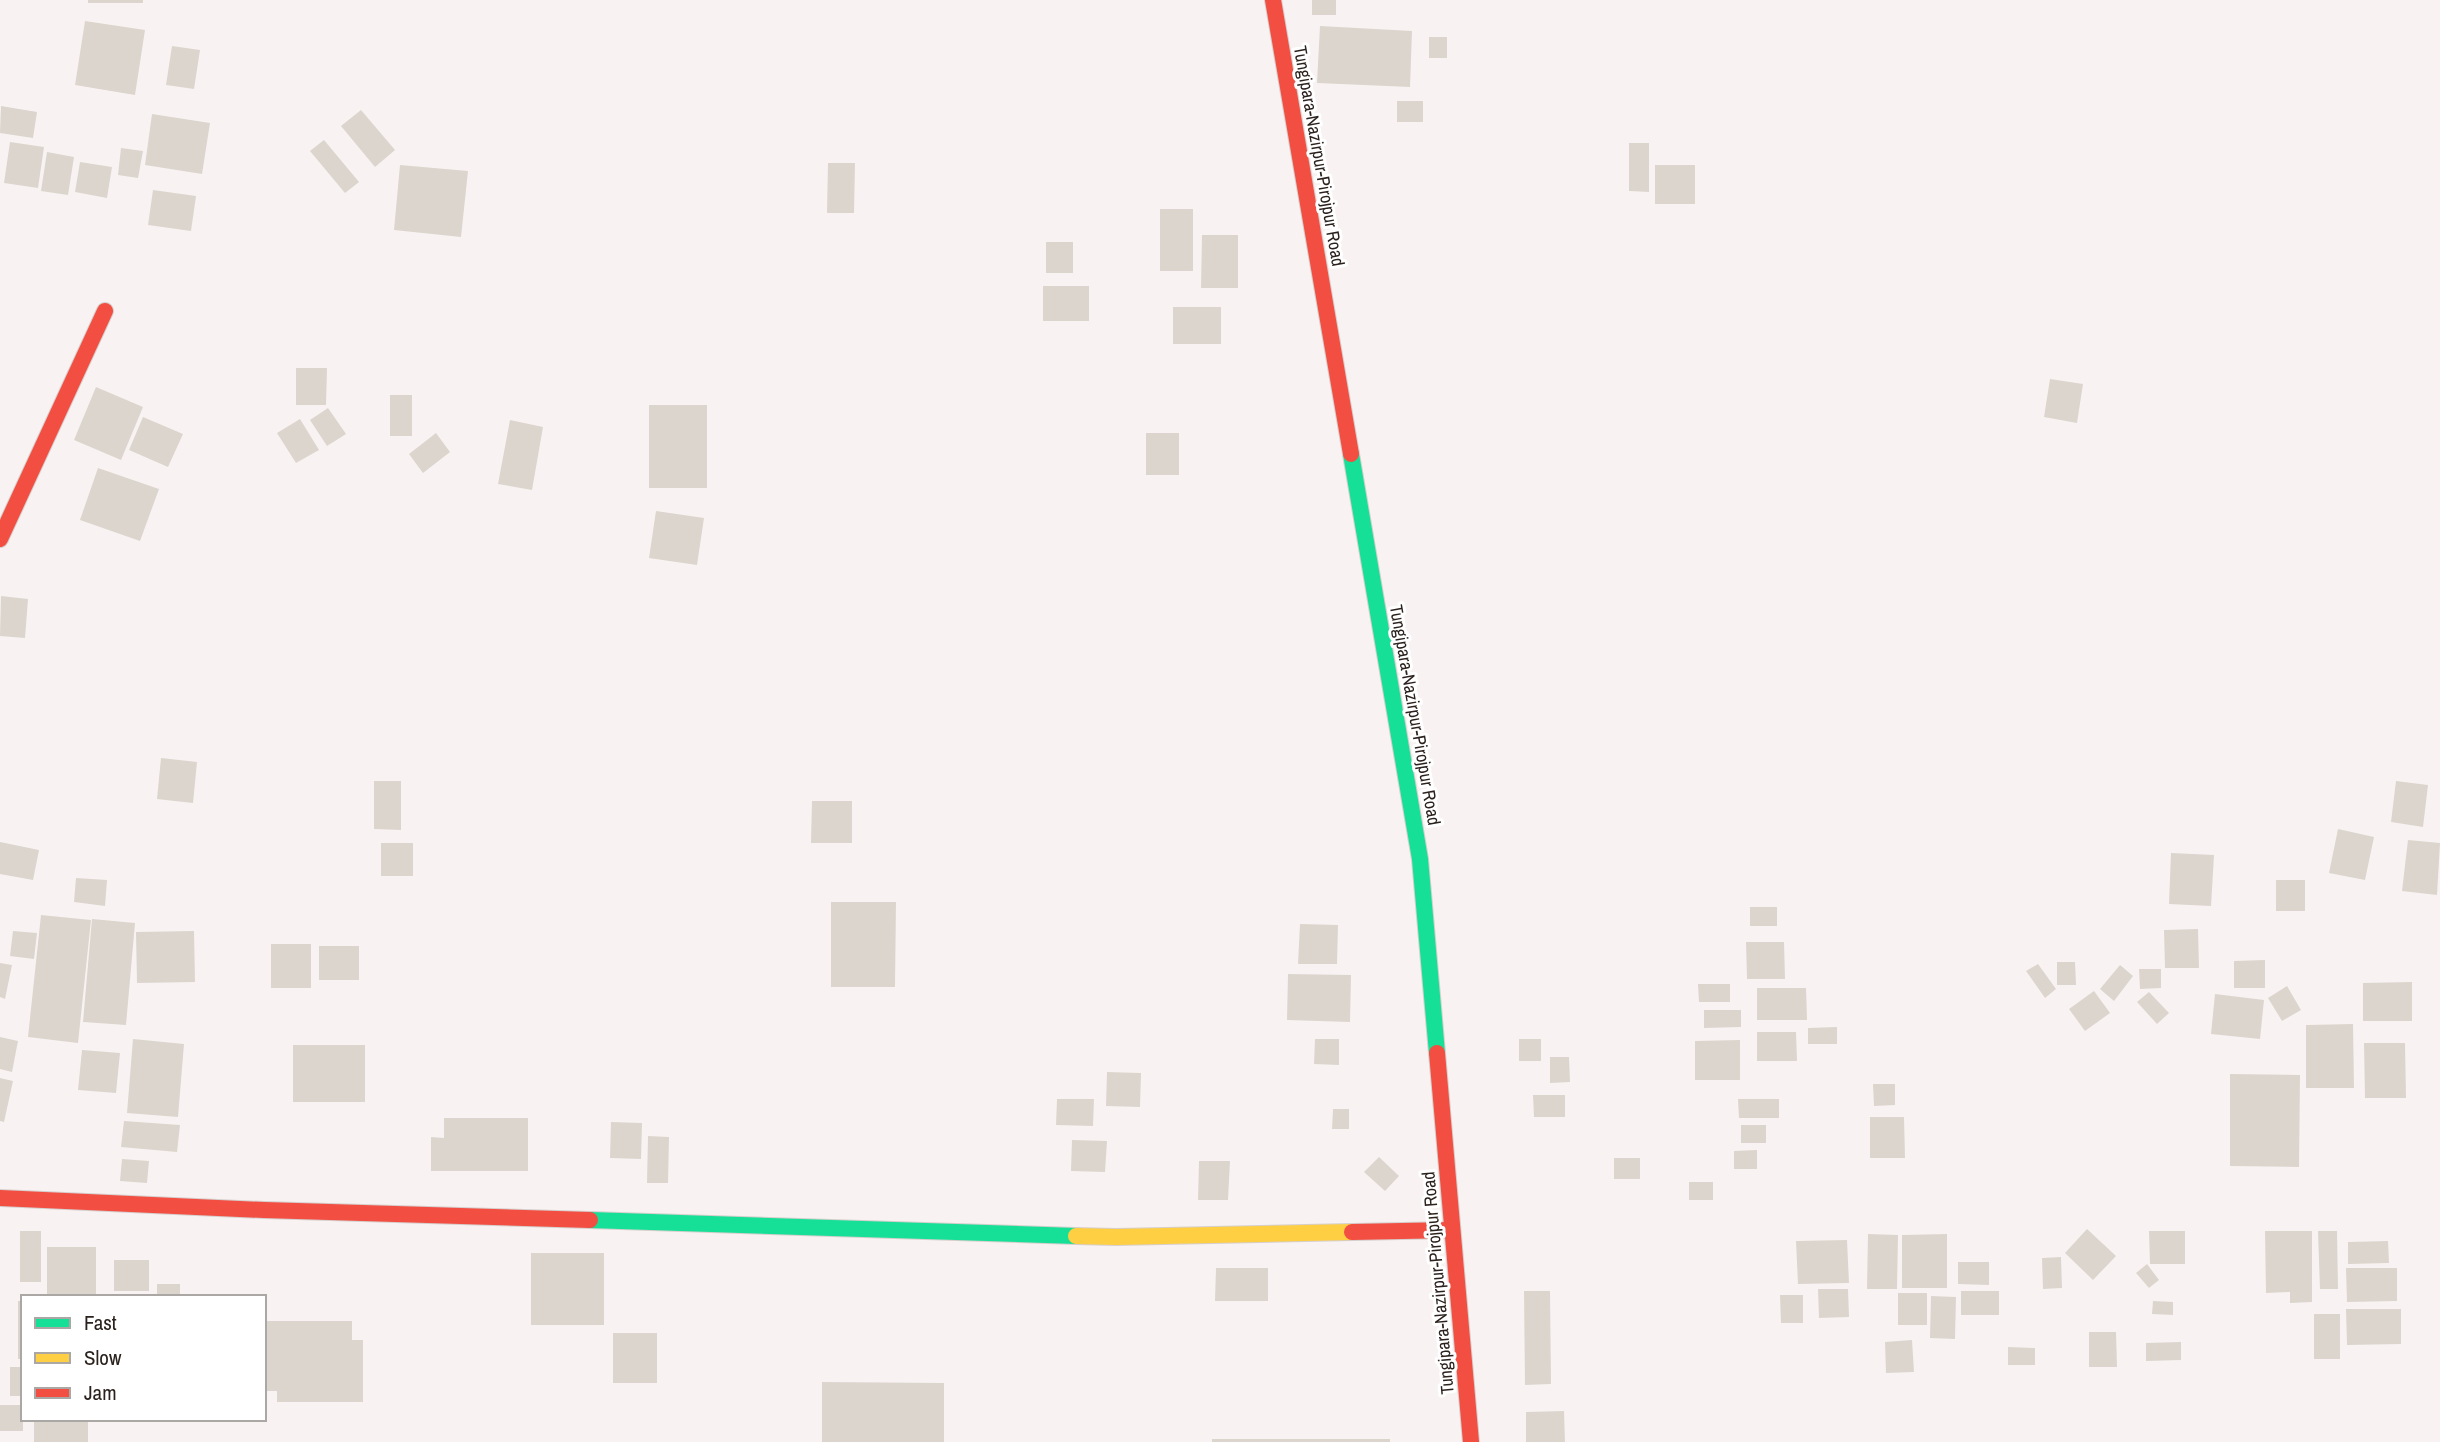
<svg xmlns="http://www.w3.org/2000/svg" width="2440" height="1442" viewBox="0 0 2440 1442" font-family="'Archivo Narrow',sans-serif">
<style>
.building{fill:#dcd5cd}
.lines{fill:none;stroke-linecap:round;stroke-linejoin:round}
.fast-casing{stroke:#d6cfcd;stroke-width:18}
.slow-casing{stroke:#d6cfcd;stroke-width:18}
.jam-casing{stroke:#d6cfcd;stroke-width:18}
.fast{stroke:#16e098;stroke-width:16}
.slow{stroke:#ffcf43;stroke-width:16}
.jam{stroke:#f24e42;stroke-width:16}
.labels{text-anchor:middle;stroke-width:6;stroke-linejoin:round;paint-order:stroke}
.street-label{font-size:18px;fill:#2b221e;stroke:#fff}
</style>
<rect width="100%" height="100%" fill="#f8f3f2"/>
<!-- building -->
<g class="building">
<rect x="88" y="0" width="55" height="3"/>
<rect x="1312" y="0" width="24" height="15"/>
<polygon points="85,21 145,30 135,95 75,85"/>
<polygon points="1320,26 1412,31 1410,87 1317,83"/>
<rect x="1429" y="37" width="18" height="21"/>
<polygon points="172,46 200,50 194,89 166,85"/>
<rect x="1397" y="101" width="26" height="21"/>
<polygon points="1,106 37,112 33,138 0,133"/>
<polygon points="361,110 395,150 375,167 341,126"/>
<polygon points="152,114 210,123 202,174 145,165"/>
<polygon points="324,140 359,182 345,193 310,151"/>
<polygon points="10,142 44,147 38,188 4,183"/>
<polygon points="1629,143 1649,143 1649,192 1629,191"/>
<polygon points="121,148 143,151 138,178 118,175"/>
<polygon points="47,152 74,157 68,195 41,191"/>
<polygon points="80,162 112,167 107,198 75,192"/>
<polygon points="828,163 855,163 854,213 827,213"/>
<polygon points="400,165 468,171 461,237 394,230"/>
<rect x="1655" y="165" width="40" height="39"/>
<polygon points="153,190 196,196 191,231 148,225"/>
<rect x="1160" y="209" width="33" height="62"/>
<polygon points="1202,235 1238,235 1238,288 1201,288"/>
<rect x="1046" y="242" width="27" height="31"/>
<rect x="1043" y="286" width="46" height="35"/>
<rect x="1173" y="307" width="48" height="37"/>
<polygon points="296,368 327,368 326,405 296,405"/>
<polygon points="2050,379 2083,384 2077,423 2044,417"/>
<polygon points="96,387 143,407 121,460 74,440"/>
<rect x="390" y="395" width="22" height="41"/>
<rect x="649" y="405" width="58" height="83"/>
<polygon points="328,408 346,434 327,446 310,420"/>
<polygon points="143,417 183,434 168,467 129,450"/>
<polygon points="300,419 319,450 296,463 277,433"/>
<polygon points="510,420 543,427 532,490 498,484"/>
<polygon points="436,433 450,452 423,473 409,454"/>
<rect x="1146" y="433" width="33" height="42"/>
<polygon points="98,468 159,489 140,541 80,520"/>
<polygon points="656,511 704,518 697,565 649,558"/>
<polygon points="1,596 28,599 25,638 0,636"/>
<polygon points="161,758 197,762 193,803 157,799"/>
<polygon points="374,781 401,781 401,830 374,829"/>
<polygon points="2396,781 2428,785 2423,827 2391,822"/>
<polygon points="812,801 852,801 852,843 811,843"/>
<polygon points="2338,829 2374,837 2365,880 2329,873"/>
<polygon points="2408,840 2440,843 2437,895 2402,891"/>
<polygon points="0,842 39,850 33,880 0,874"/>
<rect x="381" y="843" width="32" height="33"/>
<polygon points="2171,853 2214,855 2211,906 2169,904"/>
<polygon points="76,878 107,880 105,906 74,902"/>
<rect x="2276" y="880" width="29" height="31"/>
<polygon points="831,902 896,902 895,987 831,987"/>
<rect x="1750" y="907" width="27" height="19"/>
<polygon points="41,915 91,920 78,1043 28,1037"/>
<polygon points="92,919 135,923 126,1025 83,1022"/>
<polygon points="1300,924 1338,925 1337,964 1298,964"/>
<polygon points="2198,929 2199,968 2165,968 2164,930"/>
<polygon points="13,931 37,933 34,959 10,956"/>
<polygon points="194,931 195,982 137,983 136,932"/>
<polygon points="1746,942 1784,942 1785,979 1747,979"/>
<rect x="271" y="944" width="40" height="44"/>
<rect x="319" y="946" width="40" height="34"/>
<polygon points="2265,960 2265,988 2234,988 2234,961"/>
<polygon points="2057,962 2075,962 2076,985 2057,985"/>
<polygon points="0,963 12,965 5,999 0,997"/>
<polygon points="2038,964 2056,989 2045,998 2026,971"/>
<polygon points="2120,965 2133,976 2114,1001 2100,989"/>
<polygon points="2139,969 2161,969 2161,988 2140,989"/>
<polygon points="1288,974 1351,975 1350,1022 1287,1020"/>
<polygon points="2412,982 2412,1021 2363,1021 2363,983"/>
<polygon points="1698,984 1730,984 1730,1002 1699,1002"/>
<polygon points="2287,986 2301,1010 2282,1021 2268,998"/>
<polygon points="1757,988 1806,988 1807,1020 1757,1020"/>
<polygon points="2094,991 2110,1013 2085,1031 2069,1009"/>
<polygon points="2149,992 2169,1013 2157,1024 2137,1002"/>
<polygon points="2215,994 2264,1000 2260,1039 2211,1034"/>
<polygon points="1704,1010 1741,1010 1741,1027 1704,1028"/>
<polygon points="2353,1024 2354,1088 2306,1088 2306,1025"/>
<polygon points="1837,1027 1837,1044 1808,1044 1808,1028"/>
<polygon points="1757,1032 1796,1032 1797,1061 1757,1061"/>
<polygon points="0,1037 18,1041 12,1072 0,1069"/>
<polygon points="133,1039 184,1044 178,1117 127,1113"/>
<polygon points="1315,1039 1339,1039 1339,1065 1314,1064"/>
<rect x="1519" y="1039" width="22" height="22"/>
<polygon points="1740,1040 1740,1080 1695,1080 1695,1041"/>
<polygon points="2364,1043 2405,1043 2406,1098 2365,1098"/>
<rect x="293" y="1045" width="72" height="57"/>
<polygon points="82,1050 120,1053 116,1093 78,1090"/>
<polygon points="1550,1057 1569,1057 1570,1082 1550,1083"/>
<polygon points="1107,1072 1141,1073 1140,1107 1106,1106"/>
<polygon points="2230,1074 2300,1075 2299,1167 2230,1166"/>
<polygon points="0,1078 13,1081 4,1122 0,1121"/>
<polygon points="1873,1084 1895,1084 1895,1105 1874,1106"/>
<polygon points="1533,1095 1565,1095 1565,1117 1534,1117"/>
<polygon points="1057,1099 1094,1099 1093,1126 1056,1125"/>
<polygon points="1738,1099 1779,1099 1779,1118 1739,1118"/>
<polygon points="1333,1109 1349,1109 1349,1129 1332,1129"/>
<polygon points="1870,1117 1904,1117 1905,1158 1870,1158"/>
<polygon points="444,1118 528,1118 528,1171 431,1171 431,1137 444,1138"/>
<polygon points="124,1121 180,1125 177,1152 121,1147"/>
<polygon points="611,1122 642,1123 641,1159 610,1158"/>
<rect x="1741" y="1125" width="25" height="18"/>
<polygon points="648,1136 669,1137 668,1183 647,1183"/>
<polygon points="1072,1140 1107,1141 1105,1172 1071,1171"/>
<polygon points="1757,1150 1757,1169 1734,1169 1734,1151"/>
<polygon points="1379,1157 1399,1176 1385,1191 1364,1172"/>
<rect x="1614" y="1158" width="26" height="21"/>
<polygon points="122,1159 149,1161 147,1183 120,1181"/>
<polygon points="1199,1161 1230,1161 1228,1200 1198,1200"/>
<rect x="1689" y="1182" width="24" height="18"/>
<polygon points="2087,1229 2116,1256 2093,1280 2065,1253"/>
<rect x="20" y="1231" width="21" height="51"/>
<polygon points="2149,1231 2185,1231 2185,1264 2150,1264"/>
<polygon points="2265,1231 2312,1231 2312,1302 2290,1303 2290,1292 2266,1293"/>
<polygon points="2318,1231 2337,1231 2338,1289 2320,1289"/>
<polygon points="1868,1234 1898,1235 1897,1289 1867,1289"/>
<polygon points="1947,1234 1947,1288 1902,1288 1902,1235"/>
<polygon points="1847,1240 1849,1283 1798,1284 1796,1241"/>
<polygon points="2388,1241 2389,1263 2348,1264 2348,1242"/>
<rect x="47" y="1247" width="49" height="50"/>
<rect x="531" y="1253" width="73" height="72"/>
<polygon points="2061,1257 2062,1288 2043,1289 2042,1258"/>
<rect x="114" y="1260" width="35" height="31"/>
<polygon points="1958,1262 1989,1262 1989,1285 1958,1284"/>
<polygon points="2147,1264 2159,1280 2149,1288 2136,1273"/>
<polygon points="1216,1268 1268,1268 1268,1301 1215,1301"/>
<polygon points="2346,1268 2397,1268 2397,1301 2347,1302"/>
<rect x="157" y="1284" width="23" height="13"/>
<polygon points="1818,1289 1848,1289 1849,1317 1819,1318"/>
<polygon points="1524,1291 1550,1291 1551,1384 1525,1385"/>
<rect x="1961" y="1291" width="38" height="24"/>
<rect x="1898" y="1293" width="29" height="32"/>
<polygon points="1780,1295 1803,1295 1803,1323 1781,1323"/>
<polygon points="1931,1296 1956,1297 1955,1339 1930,1338"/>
<rect x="18" y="1301" width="5" height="58"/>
<polygon points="2153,1301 2173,1302 2173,1315 2152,1314"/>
<polygon points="2346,1309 2401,1309 2401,1344 2347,1345"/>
<rect x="2314" y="1314" width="26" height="45"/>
<polygon points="264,1321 352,1321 352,1340 363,1340 363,1402 277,1402 277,1391 264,1391"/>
<polygon points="2089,1332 2116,1332 2117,1367 2089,1367"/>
<rect x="613" y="1333" width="44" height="50"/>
<polygon points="1912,1340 1914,1372 1886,1373 1885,1342"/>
<polygon points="2181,1342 2181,1360 2146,1361 2146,1343"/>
<polygon points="2008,1347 2035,1348 2035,1365 2008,1365"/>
<rect x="10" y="1367" width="13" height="29"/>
<polygon points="822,1382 944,1383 944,1442 822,1442"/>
<rect x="0" y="1405" width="23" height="26"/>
<polygon points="1564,1411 1565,1442 1526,1442 1526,1412"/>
<rect x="34" y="1419" width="54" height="23"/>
<rect x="1212" y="1439" width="178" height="3"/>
</g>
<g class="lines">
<defs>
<g id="fast">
<polyline points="1351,454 1420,859 1437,1053"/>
<polyline points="590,1220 1076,1236"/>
</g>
<polyline id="slow" points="1076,1236 1116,1237 1352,1232"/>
<g id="jam">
<polyline points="1273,0 1351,454"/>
<polyline points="0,539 105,311"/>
<polyline points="1437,1053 1471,1442"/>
<polyline points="0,1198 264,1210 590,1220"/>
<polyline points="1352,1232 1452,1230"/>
</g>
</defs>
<!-- fast casing -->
<use href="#fast" class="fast-casing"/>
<!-- slow casing -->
<use href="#slow" class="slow-casing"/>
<!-- jam casing -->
<use href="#jam" class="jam-casing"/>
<!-- fast -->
<use href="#fast" class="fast"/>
<!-- slow -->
<use href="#slow" class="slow"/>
<!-- jam -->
<use href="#jam" class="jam"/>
</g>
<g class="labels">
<!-- street labels -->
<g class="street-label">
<text transform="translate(1319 156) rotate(80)" y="6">Tungipara-Nazirpur-Pirojpur Road</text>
<text transform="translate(1415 715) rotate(80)" y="6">Tungipara-Nazirpur-Pirojpur Road</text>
<text transform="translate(1438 1283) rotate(-95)" y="6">Tungipara-Nazirpur-Pirojpur Road</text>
</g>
</g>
<!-- legend -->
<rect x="21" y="1295" width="245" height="126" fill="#ffffff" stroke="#aaa7a5" stroke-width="2"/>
<rect x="35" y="1318" width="35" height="10" fill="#16e098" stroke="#aaa7a5" stroke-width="2"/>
<text x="84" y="1330" font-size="21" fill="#2b221e">Fast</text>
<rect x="35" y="1353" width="35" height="10" fill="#ffcf43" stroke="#aaa7a5" stroke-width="2"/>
<text x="84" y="1365" font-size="21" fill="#2b221e">Slow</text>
<rect x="35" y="1388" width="35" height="10" fill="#f24e42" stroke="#aaa7a5" stroke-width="2"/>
<text x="84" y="1400" font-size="21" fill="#2b221e">Jam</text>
</svg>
